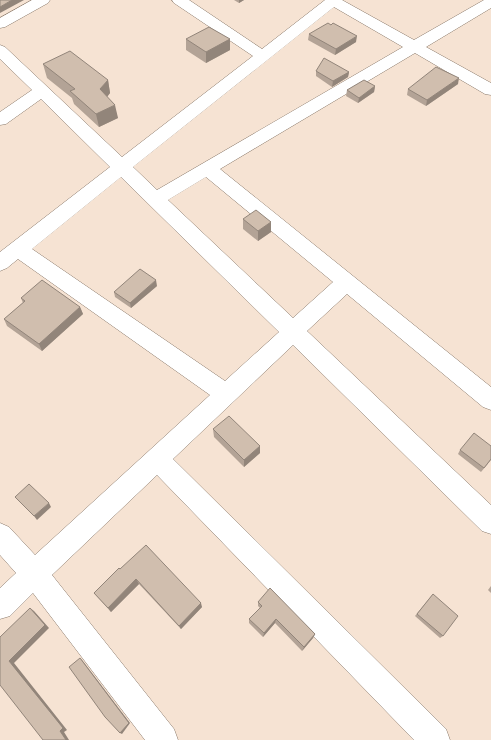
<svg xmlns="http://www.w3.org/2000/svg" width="491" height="740" viewBox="0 0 491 740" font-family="Roboto,sans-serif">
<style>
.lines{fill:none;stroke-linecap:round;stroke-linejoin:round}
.minor-casing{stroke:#887768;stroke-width:1}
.minor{fill:#fff;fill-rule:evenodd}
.wall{fill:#b3a396}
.shaded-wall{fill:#92857a}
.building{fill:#d0beae;stroke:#92857a}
</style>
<rect width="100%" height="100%" fill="#f6e3d3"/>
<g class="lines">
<defs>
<g id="minor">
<polygon points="32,0 50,0 48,3 5,27 0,28 0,18"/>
<path d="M172 0H189L262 49 325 0H342L414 40 484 0H491V8L426 47 491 83V95L485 94 415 53 220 169 491 387V410L483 407 347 294 307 331 491 505V534L482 531 293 345 173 459 446 729 450 740H414L157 475 52 575 174 729 178 740H145L33 593 10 616 0 619V588L16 573 0 555V523L9 527 35 555 210 395 18 259 7 268 0 271V252L110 167 41 99 6 124 0 125V112L32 90 0 59V45L5 47 122 157 253 56 174 3ZM334 7 403 47 157 190 133 167ZM121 177 279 332 225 381 32 249ZM206 177 333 282 293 318 168 200Z"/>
</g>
</defs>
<!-- minor casing -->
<use href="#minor" class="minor-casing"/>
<!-- minor -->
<use href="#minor" class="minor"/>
</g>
<!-- wall -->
<g class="wall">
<polygon points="234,0 244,0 239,3"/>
<polygon points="309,34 356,42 335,55 308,40"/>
<polygon points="186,39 230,39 230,50 206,63 186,50"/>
<polygon points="43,64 108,80 110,93 107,97 118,118 99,127 74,104 72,98 47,78"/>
<polygon points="316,71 349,72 348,77 332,87 316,76"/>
<polygon points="458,84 426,106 407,95 408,89"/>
<polygon points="375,86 374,92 358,103 346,96 347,90"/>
<polygon points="243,219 271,222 271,232 258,241 243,229"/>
<polygon points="157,286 131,308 115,297 114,292"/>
<polygon points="21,298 80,307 83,314 42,351 7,326 4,319 23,303"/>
<polygon points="213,429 260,446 260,453 244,467 214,437"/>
<polygon points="460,450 491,460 481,472 458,454"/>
<polygon points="120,569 202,607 181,629 139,584 111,612 94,593"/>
<polygon points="491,586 491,593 488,590"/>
<polygon points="433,594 443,636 440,638 415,616"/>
<polygon points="258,602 315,634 313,638 302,651 275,623 263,637 249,623 249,619 260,608 258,606"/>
</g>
<!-- shaded-wall -->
<g class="shaded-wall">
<polygon points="12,0 24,0 0,13 0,7"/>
<polygon points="239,0 244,0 239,3"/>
<polygon points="357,36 356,42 335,55 336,49"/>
<polygon points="230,39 230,50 206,63 206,52"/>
<polygon points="349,72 348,77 332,87 333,81"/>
<polygon points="459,78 458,84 426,106 427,100"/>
<polygon points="108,80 110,93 103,102 100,89"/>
<polygon points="375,86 374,92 358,103 359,98"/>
<polygon points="115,105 118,118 99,127 96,114"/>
<polygon points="271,222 271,232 258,241 258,231"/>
<polygon points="156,280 157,286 131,308 130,303"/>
<polygon points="80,307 83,314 42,351 39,344"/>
<polygon points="260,446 260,453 244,467 244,460"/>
<polygon points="49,503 51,507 37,520 34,516"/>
<polygon points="136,579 139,584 111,612 108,608"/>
<polygon points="201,603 202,607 181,629 179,626"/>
<polygon points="30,608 34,611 49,628 14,663 67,730 64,732 69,740 66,740 9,661"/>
<polygon points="276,619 275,623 263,637 264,633"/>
<polygon points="315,634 313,638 302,651 304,647"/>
<polygon points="80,658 82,660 130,723 122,734 120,733"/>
</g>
<!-- building -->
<g class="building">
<polygon points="0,0 12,0 0,7"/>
<polygon points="328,23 331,25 333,23 357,36 336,49 309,34"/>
<polygon points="209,27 230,39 206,52 186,39"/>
<polygon points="70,51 108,80 100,89 115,105 96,114 70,91 75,89 43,64"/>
<polygon points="324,58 349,72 333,81 316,71"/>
<polygon points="436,67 459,78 427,100 408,89"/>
<polygon points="364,80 375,86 359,98 347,90"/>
<polygon points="256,210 271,222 258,231 243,219"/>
<polygon points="140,269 156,280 130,303 114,292"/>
<polygon points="42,280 80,307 39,344 4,319 25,301 21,298"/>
<polygon points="229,416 260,446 244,460 213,429"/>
<polygon points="474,433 491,446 491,459 484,468 460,450"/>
<polygon points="29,484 49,503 34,516 15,497"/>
<polygon points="146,545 201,603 179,626 136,579 108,608 94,593 119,568 120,569"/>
<polygon points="270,588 315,634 304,647 276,619 264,633 249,619 262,606 258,602"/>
<polygon points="433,594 458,616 443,636 417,614"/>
<polygon points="30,608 45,625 9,661 63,728 60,731 66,740 43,740 0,685 0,637"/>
<polygon points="80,658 129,723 120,733 105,717 69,667"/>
</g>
</svg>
